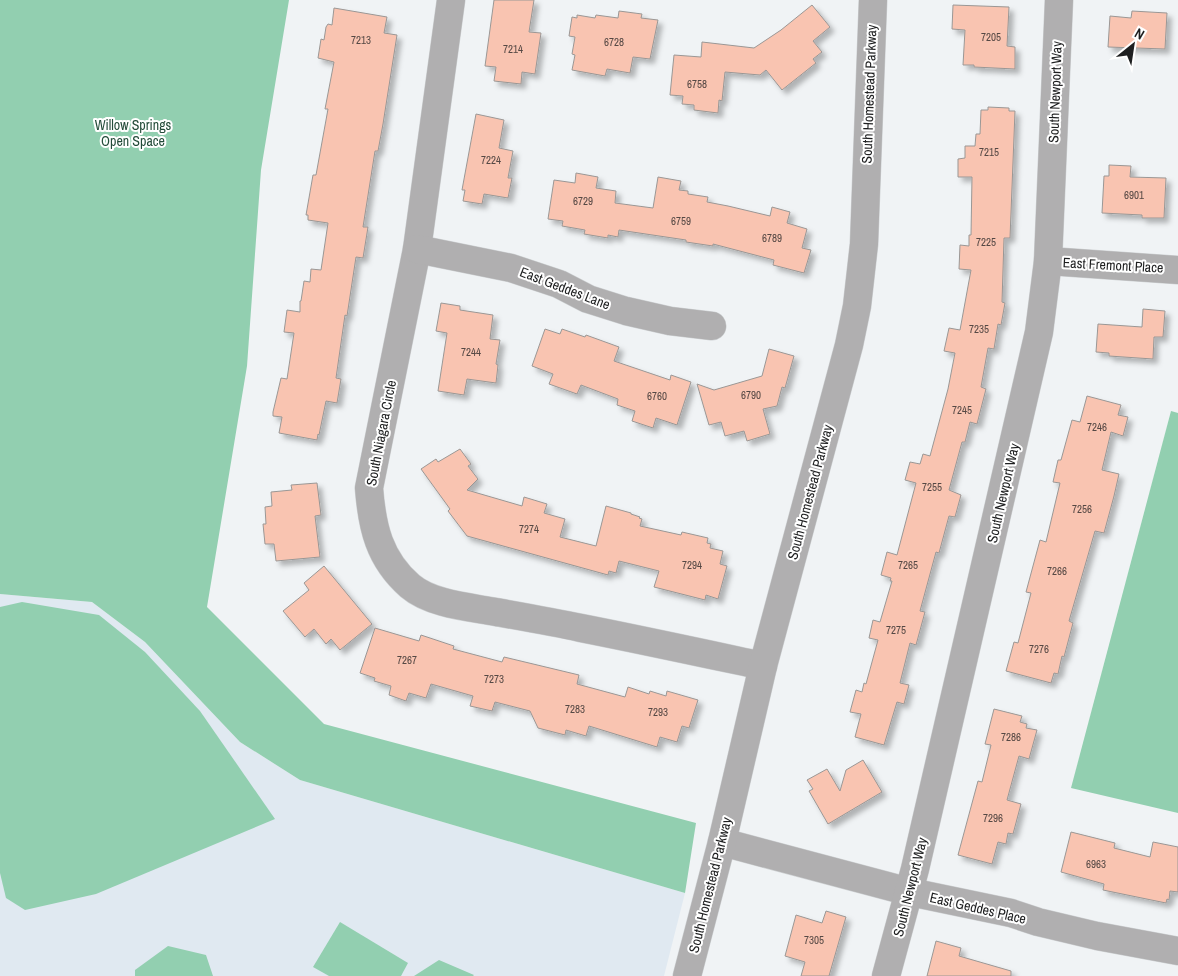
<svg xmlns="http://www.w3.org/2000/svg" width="1178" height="976" viewBox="0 0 1178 976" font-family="'Archivo Narrow',sans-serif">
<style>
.built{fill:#e0e9f1}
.green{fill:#92cfb0}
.building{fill:#f9c4b1;stroke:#9a9795;filter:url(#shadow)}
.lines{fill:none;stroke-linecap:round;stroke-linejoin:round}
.minor-casing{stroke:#ced1d3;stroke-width:29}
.minor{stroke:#b0afb0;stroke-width:28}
.labels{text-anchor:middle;stroke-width:4;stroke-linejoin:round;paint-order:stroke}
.number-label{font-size:11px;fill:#554844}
.street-label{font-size:14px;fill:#1e1f20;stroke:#fff}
.park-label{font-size:14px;fill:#234b39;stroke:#fff}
</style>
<defs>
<filter id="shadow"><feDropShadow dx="4.5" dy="4.5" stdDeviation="2.5" flood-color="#0004"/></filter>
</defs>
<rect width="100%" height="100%" fill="#f0f3f5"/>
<!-- built -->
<polygon class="built" points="0,594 92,602 145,642 240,742 300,780 685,893 664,976 0,976"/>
<!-- green -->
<g class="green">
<polygon points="0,0 289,0 261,170 247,366 207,607 324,724 696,823 685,893 300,780 240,742 145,642 92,602 0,594"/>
<polygon points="1171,411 1178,413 1178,813 1071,788"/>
<polygon points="22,602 99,615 145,652 200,711 275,819 96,894 25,910 6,898 0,873 0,607"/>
<polygon points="340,922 408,963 401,976 329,976 313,967"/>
<polygon points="168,946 206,955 213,976 135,976 135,970"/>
<polygon points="439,960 474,975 473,976 414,976"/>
</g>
<!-- building -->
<g class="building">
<polygon points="494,0 534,0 529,32 541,33 535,74 522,72 521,84 494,81 496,67 485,66"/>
<polygon points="812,5 830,27 813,41 822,52 813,59 816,63 782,90 766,70 760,75 725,72 722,101 719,100 718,113 694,110 694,105 682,104 683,96 670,95 674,55 701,57 702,42 754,48 781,30"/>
<polygon points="953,5 1009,7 1007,46 1015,47 1015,69 974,67 974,65 963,65 965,30 952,29"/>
<polygon points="334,8 387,17 384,33 397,35 383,124 378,151 375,151 363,227 368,227 363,258 356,257 347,316 345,315 336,378 341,379 337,403 326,401 319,435 318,434 317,440 279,433 282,417 273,416 273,412 281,378 287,379 294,333 284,332 287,310 300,312 300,301 301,301 304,281 310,282 311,269 321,270 328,223 308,220 308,215 306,215 313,175 316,175 328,109 325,109 334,62 318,58 321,39 324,40 326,27 328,24 332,25"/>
<polygon points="619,11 642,14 641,18 658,20 650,59 633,57 630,73 607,69 605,76 572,70 575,55 572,54 575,37 569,36 572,17 577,18 577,15 595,18 596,15 618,18"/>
<polygon points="1132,11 1167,13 1165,49 1108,47 1110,16 1131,18"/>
<polygon points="988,107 1009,108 1009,111 1015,111 1010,238 1004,238 1002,302 1005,303 1001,325 998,324 994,349 988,348 981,387 986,389 977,424 970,422 965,442 962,442 949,490 961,495 955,517 949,516 939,553 936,552 920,611 925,612 916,645 910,643 900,683 909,685 904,704 897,702 884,745 855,737 861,714 850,712 856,690 862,692 864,683 866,684 878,640 869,638 873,620 880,622 892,581 890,581 891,578 881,575 887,552 897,555 916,483 905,480 910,462 920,464 923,454 930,456 948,389 955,353 944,351 949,328 960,330 971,270 959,269 960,245 969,246 969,235 971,235 972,177 958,177 958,159 965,158 965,146 975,146 976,134 980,134 981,110 988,110"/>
<polygon points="476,114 504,120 499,148 513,151 508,178 512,178 508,198 484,194 482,204 463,201 465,190 462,190"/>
<polygon points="1109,165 1131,166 1130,177 1166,178 1164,218 1142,218 1142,215 1102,213 1104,176 1109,176"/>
<polygon points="576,173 598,177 596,188 616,191 615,203 653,208 658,177 681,181 679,190 688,191 688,194 708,197 707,202 728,206 770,216 772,207 790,212 787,223 807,229 802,248 811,250 804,273 773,265 774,260 713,244 713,246 686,242 686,240 619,230 618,237 608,235 608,238 584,234 585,230 562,226 563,221 548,219 554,180 575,183"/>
<polygon points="441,303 460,306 460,310 493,315 490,339 500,340 496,364 498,365 496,383 467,379 464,395 438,391 447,333 436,331"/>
<polygon points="1143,309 1165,311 1163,337 1154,337 1153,359 1109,356 1109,353 1096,352 1098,324 1142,327"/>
<polygon points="545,329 560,334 562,329 585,337 586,335 619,347 614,361 670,380 671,375 691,382 677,425 656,418 653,428 632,421 635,411 617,405 618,399 581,385 577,394 549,384 553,374 532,366"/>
<polygon points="769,349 794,356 785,388 782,387 777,406 763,409 770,434 747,441 744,431 725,436 721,422 709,425 697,384 714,390 762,376"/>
<polygon points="1087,396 1121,405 1118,415 1128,417 1123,436 1111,432 1102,470 1119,474 1114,496 1104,533 1095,531 1069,621 1073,623 1064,657 1062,656 1058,674 1054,673 1051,683 1006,671 1014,642 1018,643 1031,593 1026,592 1040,540 1046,542 1060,483 1053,482 1058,460 1061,460 1072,420 1080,422"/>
<polygon points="460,449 471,464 468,466 478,479 467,490 522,506 524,497 547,504 544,513 565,519 560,537 596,546 606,506 631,513 631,514 640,517 639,518 642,519 640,526 681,535 682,532 708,538 707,543 711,544 710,548 723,551 720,564 727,566 718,599 706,595 705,600 654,587 659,571 619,561 616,573 609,571 608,575 467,536 448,511 450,509 421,469 436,459 438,462"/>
<polygon points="317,483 321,515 315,516 320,557 276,561 274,544 265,544 263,524 266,524 265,507 272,506 271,492 292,490 291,485"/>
<polygon points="324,566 372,624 340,650 331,639 326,644 314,629 305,637 283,611 309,590 304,583"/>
<polygon points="375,628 419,641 421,635 454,646 453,649 502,662 504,657 579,675 577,684 625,697 628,687 649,694 650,691 666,696 667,691 698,700 689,728 682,726 677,742 660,737 657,747 589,726 586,736 566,730 565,735 538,728 530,711 495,702 492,711 470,706 473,696 431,684 426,698 409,693 406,701 389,695 391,686 374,681 375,678 360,673"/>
<polygon points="994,709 1022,716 1020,722 1027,724 1026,728 1037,730 1029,759 1019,756 1007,800 1021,804 1013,834 1008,833 1006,844 998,842 992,864 958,855 978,781 982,782 991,745 985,744"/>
<polygon points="863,760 882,792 828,824 809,791 813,789 807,780 827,769 840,791 846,770"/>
<polygon points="1071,832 1115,843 1114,848 1150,857 1153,842 1178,847 1178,892 1170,891 1169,900 1167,899 1166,903 1103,890 1104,884 1061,872"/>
<polygon points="826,911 846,917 829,976 801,976 805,962 785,956 796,915 822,923"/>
<polygon points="936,941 961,948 959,956 1011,971 1011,976 927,976"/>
</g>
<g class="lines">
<defs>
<g id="minor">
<path d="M451 0 417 249 369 488C372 527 379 559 410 586 431 604 469 607 496 612 524 617 553 622 581 628 642 640 702 653 763 666"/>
<polyline points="417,249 511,268 559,284 588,299 626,311 670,321 712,326"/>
<polyline points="1048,261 1178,270"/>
<polyline points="722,842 910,892 1011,913 1038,922 1097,936 1178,951"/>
<polyline points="687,976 722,842 763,666 849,345 857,306 864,244 873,0"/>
<polyline points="886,976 915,869 1039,332 1048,261 1059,0"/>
</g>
</defs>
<!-- minor casing -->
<use href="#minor" class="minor-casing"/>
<!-- minor -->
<use href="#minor" class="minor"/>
</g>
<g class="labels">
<!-- number labels -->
<g class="number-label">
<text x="991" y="41">7205</text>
<text x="361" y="44">7213</text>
<text x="614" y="46">6728</text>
<text x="513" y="53">7214</text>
<text x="697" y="88">6758</text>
<text x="989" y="156">7215</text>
<text x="491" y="164">7224</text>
<text x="1134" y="199">6901</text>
<text x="583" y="205">6729</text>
<text x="681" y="225">6759</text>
<text x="772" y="242">6789</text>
<text x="986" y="246">7225</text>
<text x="979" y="333">7235</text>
<text x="471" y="356">7244</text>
<text x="751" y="399">6790</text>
<text x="657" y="400">6760</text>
<text x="962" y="414">7245</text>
<text x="1097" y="431">7246</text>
<text x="932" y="491">7255</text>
<text x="1082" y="513">7256</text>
<text x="529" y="533">7274</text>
<text x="692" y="569">7294</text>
<text x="908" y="569">7265</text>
<text x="1057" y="575">7266</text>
<text x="896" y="634">7275</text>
<text x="1039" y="653">7276</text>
<text x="407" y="664">7267</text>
<text x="494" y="683">7273</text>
<text x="575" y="713">7283</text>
<text x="658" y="716">7293</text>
<text x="1011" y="741">7286</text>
<text x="993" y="822">7296</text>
<text x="1096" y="868">6963</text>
<text x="814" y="944">7305</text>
</g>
<!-- street labels -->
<g class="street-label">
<text transform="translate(1055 92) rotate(-88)" y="5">South Newport Way</text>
<text transform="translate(869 94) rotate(-88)" y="5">South Homestead Parkway</text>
<text transform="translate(1113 265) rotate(3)" y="5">East Fremont Place</text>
<text transform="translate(565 288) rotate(21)" y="5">East Geddes Lane</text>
<text transform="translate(381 433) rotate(-79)" y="5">South Niagara Circle</text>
<text transform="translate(810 492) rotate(-75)" y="5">South Homestead Parkway</text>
<text transform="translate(1003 493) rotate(-77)" y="5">South Newport Way</text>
<text transform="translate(710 885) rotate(-76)" y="5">South Homestead Parkway</text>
<text transform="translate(910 887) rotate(-76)" y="5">South Newport Way</text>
<text transform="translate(978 908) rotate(13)" y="5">East Geddes Place</text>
</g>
<!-- park labels -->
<g class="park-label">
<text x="133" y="130">Willow Springs<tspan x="133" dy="16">Open Space</tspan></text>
</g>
</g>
<!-- north arrow -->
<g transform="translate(1133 45) rotate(30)" stroke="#ffffff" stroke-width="4" paint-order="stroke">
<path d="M0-4L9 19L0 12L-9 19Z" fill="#1e1f20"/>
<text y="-8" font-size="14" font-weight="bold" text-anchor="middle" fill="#1e1f20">N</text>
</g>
</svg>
